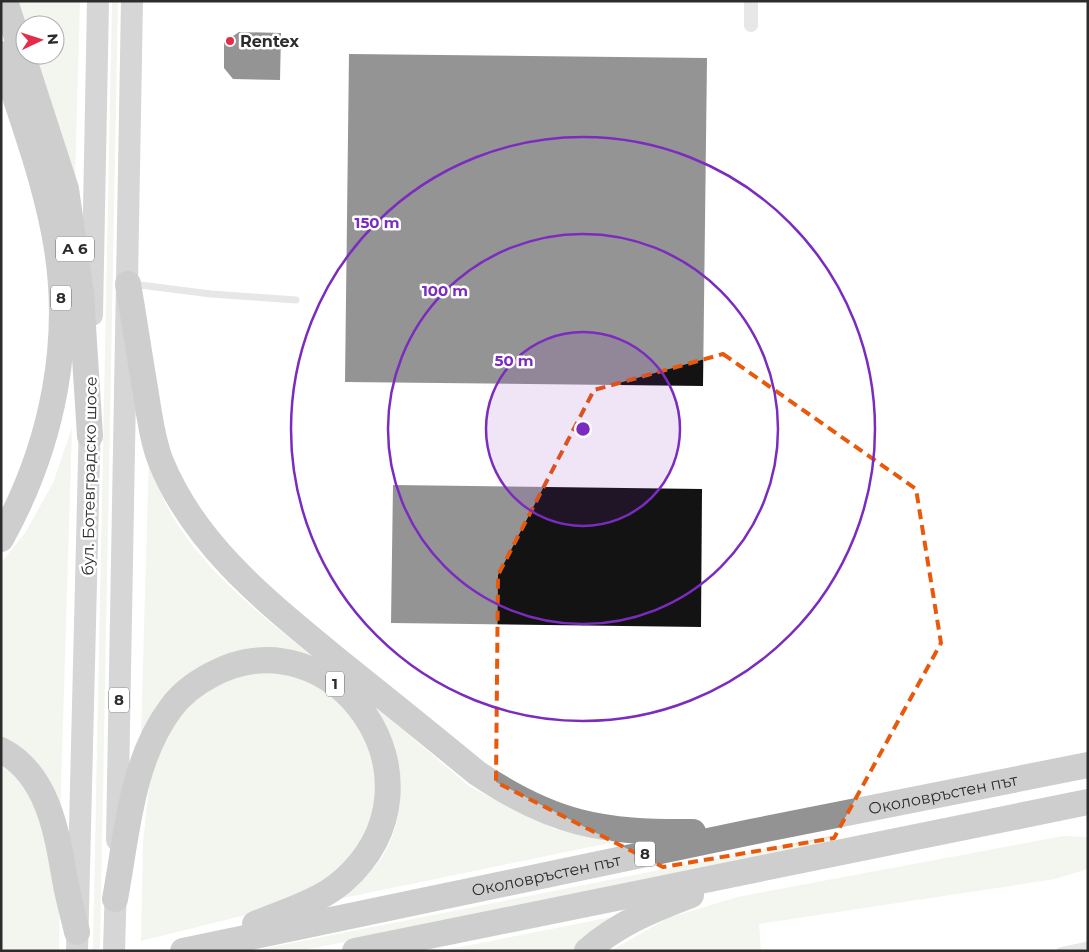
<svg xmlns="http://www.w3.org/2000/svg" width="1089" height="952" viewBox="0 0 1089 952" font-family="Montserrat,sans-serif">
<style>
.green{fill:#e4ead9}
.building{fill:#131313}
.lines{fill:none;stroke-linecap:round;stroke-linejoin:round}
.lane{stroke:#c9c9c9;stroke-width:7}
.street{stroke:#c9c9c9;stroke-width:14}
.primary{stroke:#a4a4a4;stroke-width:22}
.highway{stroke:#939393;stroke-width:26}
.marked{fill:none;stroke:#e8590c;stroke-width:4;stroke-dasharray:10 6;stroke-linejoin:round}
.ring{fill:none;stroke:#7b2cbf;stroke-width:2.5}
.poi-dot{fill:#e62b48;stroke:#fff;stroke-width:2}
.labels{text-anchor:middle;stroke-width:5;stroke-linejoin:round;paint-order:stroke}
.shield{fill:#fff;stroke:#6b6b6b;stroke-width:1}
.shield-label{font-size:15px;font-weight:bold;fill:#2c2c2c}
.poi-label{font-size:16px;font-weight:bold;fill:#2c2c2c;stroke:#fff;text-anchor:start}
.street-label{font-size:16px;fill:#2c2c2c;stroke:#fff}
.centre{fill:#7b2cbf;stroke:#fff;stroke-width:2.5}
.ring-label{font-size:15px;text-anchor:middle;font-weight:bold;fill:#7b2cbf;stroke:#fff;stroke-width:5;stroke-linejoin:round;paint-order:stroke}
</style>
<rect width="100%" height="100%" fill="#fff"/>
<!-- green -->
<g class="green">
<polygon points="17,1 80,1 75,182 34,55 55,55 55,25 25,25"/>
<polygon points="112,1 118,1 100,948 93,950"/>
<polygon points="72,428 60,821 1,741 1,563 25,533 53,483"/>
<path d="M149 454C152 466 155 479 160 491 188 560 262 616 318 661L245 653 141 735Z"/>
<polygon points="268,671 305,679 337,698 362,725 382,794 352,861 286,905 141,941 143,843 149,787 155,751 198,694 229,678"/>
<path d="M370 702 470 787 554 829 614 842 334 900C346 890 359 882 370 872 398 846 408 788 395 753 389 736 379 719 370 702Z"/>
<polygon points="1,760 38,803 60,883 59,951 1,951"/>
<polygon points="830,836 831,845 299,951 252,951"/>
<polygon points="1063,836 1088,837 1088,869 1055,879 759,924 761,951 610,951 668,918 737,897"/>
<polygon points="632,913 576,951 440,951"/>
</g>
<!-- building -->
<g class="building">
<polygon points="239,32 281,33 280,80 233,79 224,68 224,42"/>
<polygon points="349,54 707,58 703,386 345,382"/>
<polygon points="393,485 702,489 701,627 391,623"/>
</g>
<g class="lines">
<!-- lane -->
<g class="lane">
<polyline points="132,284 211,294 296,300"/>
<polyline points="1060,951 1088,945"/>
</g>
<!-- street -->
<polyline class="street" points="751,25 751,1"/>
<!-- primary -->
<g class="primary">
<polyline points="92,315 98,1"/>
<polyline points="117,840 132,1"/>
<polyline points="77,951 90,419"/>
<polyline points="114,951 116,882"/>
</g>
<!-- highway -->
<g class="highway">
<polyline points="5,1 66,189 81,295 90,436"/>
<path d="M1 54C20 113 42 171 54 232 75 338 53 445 1 539"/>
<path d="M128 284C134 318 139 353 145 388 149 412 152 440 161 462 196 548 271 605 341 663 386 699 432 736 477 773 553 824 602 833 693 832"/>
<path d="M1 750C48 774 57 833 65 880 68 897 73 915 77 932"/>
<path d="M115 899C127 835 131 761 171 708 181 694 196 683 211 675 334 609 456 781 343 881 319 902 284 912 255 924"/>
<path id="s1" d="M183 951 751 832 1088 765"/>
<polyline points="355,951 1088,802"/>
<path d="M587 951C617 924 654 909 691 895"/>
</g>
</g>
<!-- marked area -->
<path d="M0 0H1089V952H0ZM723 354 916 489 941 643 834 838 663 867 496 782 498 575 594 390Z" fill="#fff" fill-opacity=".55" fill-rule="evenodd"/>
<path class="marked" d="M723 354 916 489 941 643 834 838 663 867 496 782 498 575 594 390Z"/>
<!-- distance rings -->
<circle cx="583" cy="429" r="97" fill="#7b2cbf" fill-opacity=".12"/>
<g class="ring">
<circle cx="583" cy="429" r="97"/>
<circle cx="583" cy="429" r="195"/>
<circle cx="583" cy="429" r="292"/>
</g>
<!-- markers -->
<circle class="poi-dot" cx="230" cy="41" r="5"/>
<g class="labels">
<!-- shield labels -->
<g class="shield">
<rect x="56" y="236.5" width="38" height="25" rx="4"/>
<rect x="51" y="285.5" width="20" height="25" rx="4"/>
<rect x="326" y="671.5" width="18" height="25" rx="4"/>
<rect x="109" y="687.5" width="20" height="25" rx="4"/>
<rect x="635" y="841.5" width="20" height="25" rx="4"/>
</g>
<g class="shield-label">
<text x="75" y="254">A 6</text>
<text x="61" y="303">8</text>
<text x="335" y="689">1</text>
<text x="119" y="705">8</text>
<text x="645" y="859">8</text>
</g>
<!-- poi labels -->
<g class="poi-label">
<text x="240" y="47">Rentex</text>
</g>
<!-- street labels -->
<g class="street-label">
<text transform="translate(89 476) rotate(-89)" y="6">бул. Ботевградско шосе</text>
<text dy="6" stroke="none"><textPath href="#s1" startOffset="776">Околовръстен път</textPath></text>
<text dy="6" stroke="none"><textPath href="#s1" startOffset="371">Околовръстен път</textPath></text>
</g>
</g>
<circle cx="583" cy="429" r="8" class="centre"/>
<g class="ring-label">
<text x="377" y="228">150 m</text>
<text x="445" y="296">100 m</text>
<text x="514" y="366">50 m</text>
</g>
<!-- border -->
<rect width="1089" height="952" fill="none" stroke="#2c2c2c" stroke-width="5"/>
<!-- north arrow -->
<g transform="translate(40 40) rotate(86)"><circle r="24" fill="#ffffff" stroke="#ababab"/>
<path d="M0-4L9 19L0 12L-9 19Z" fill="#e62b48"/>
<text y="-8" font-size="14" font-weight="bold" text-anchor="middle" fill="#2c2c2c">N</text>
</g>
</svg>
